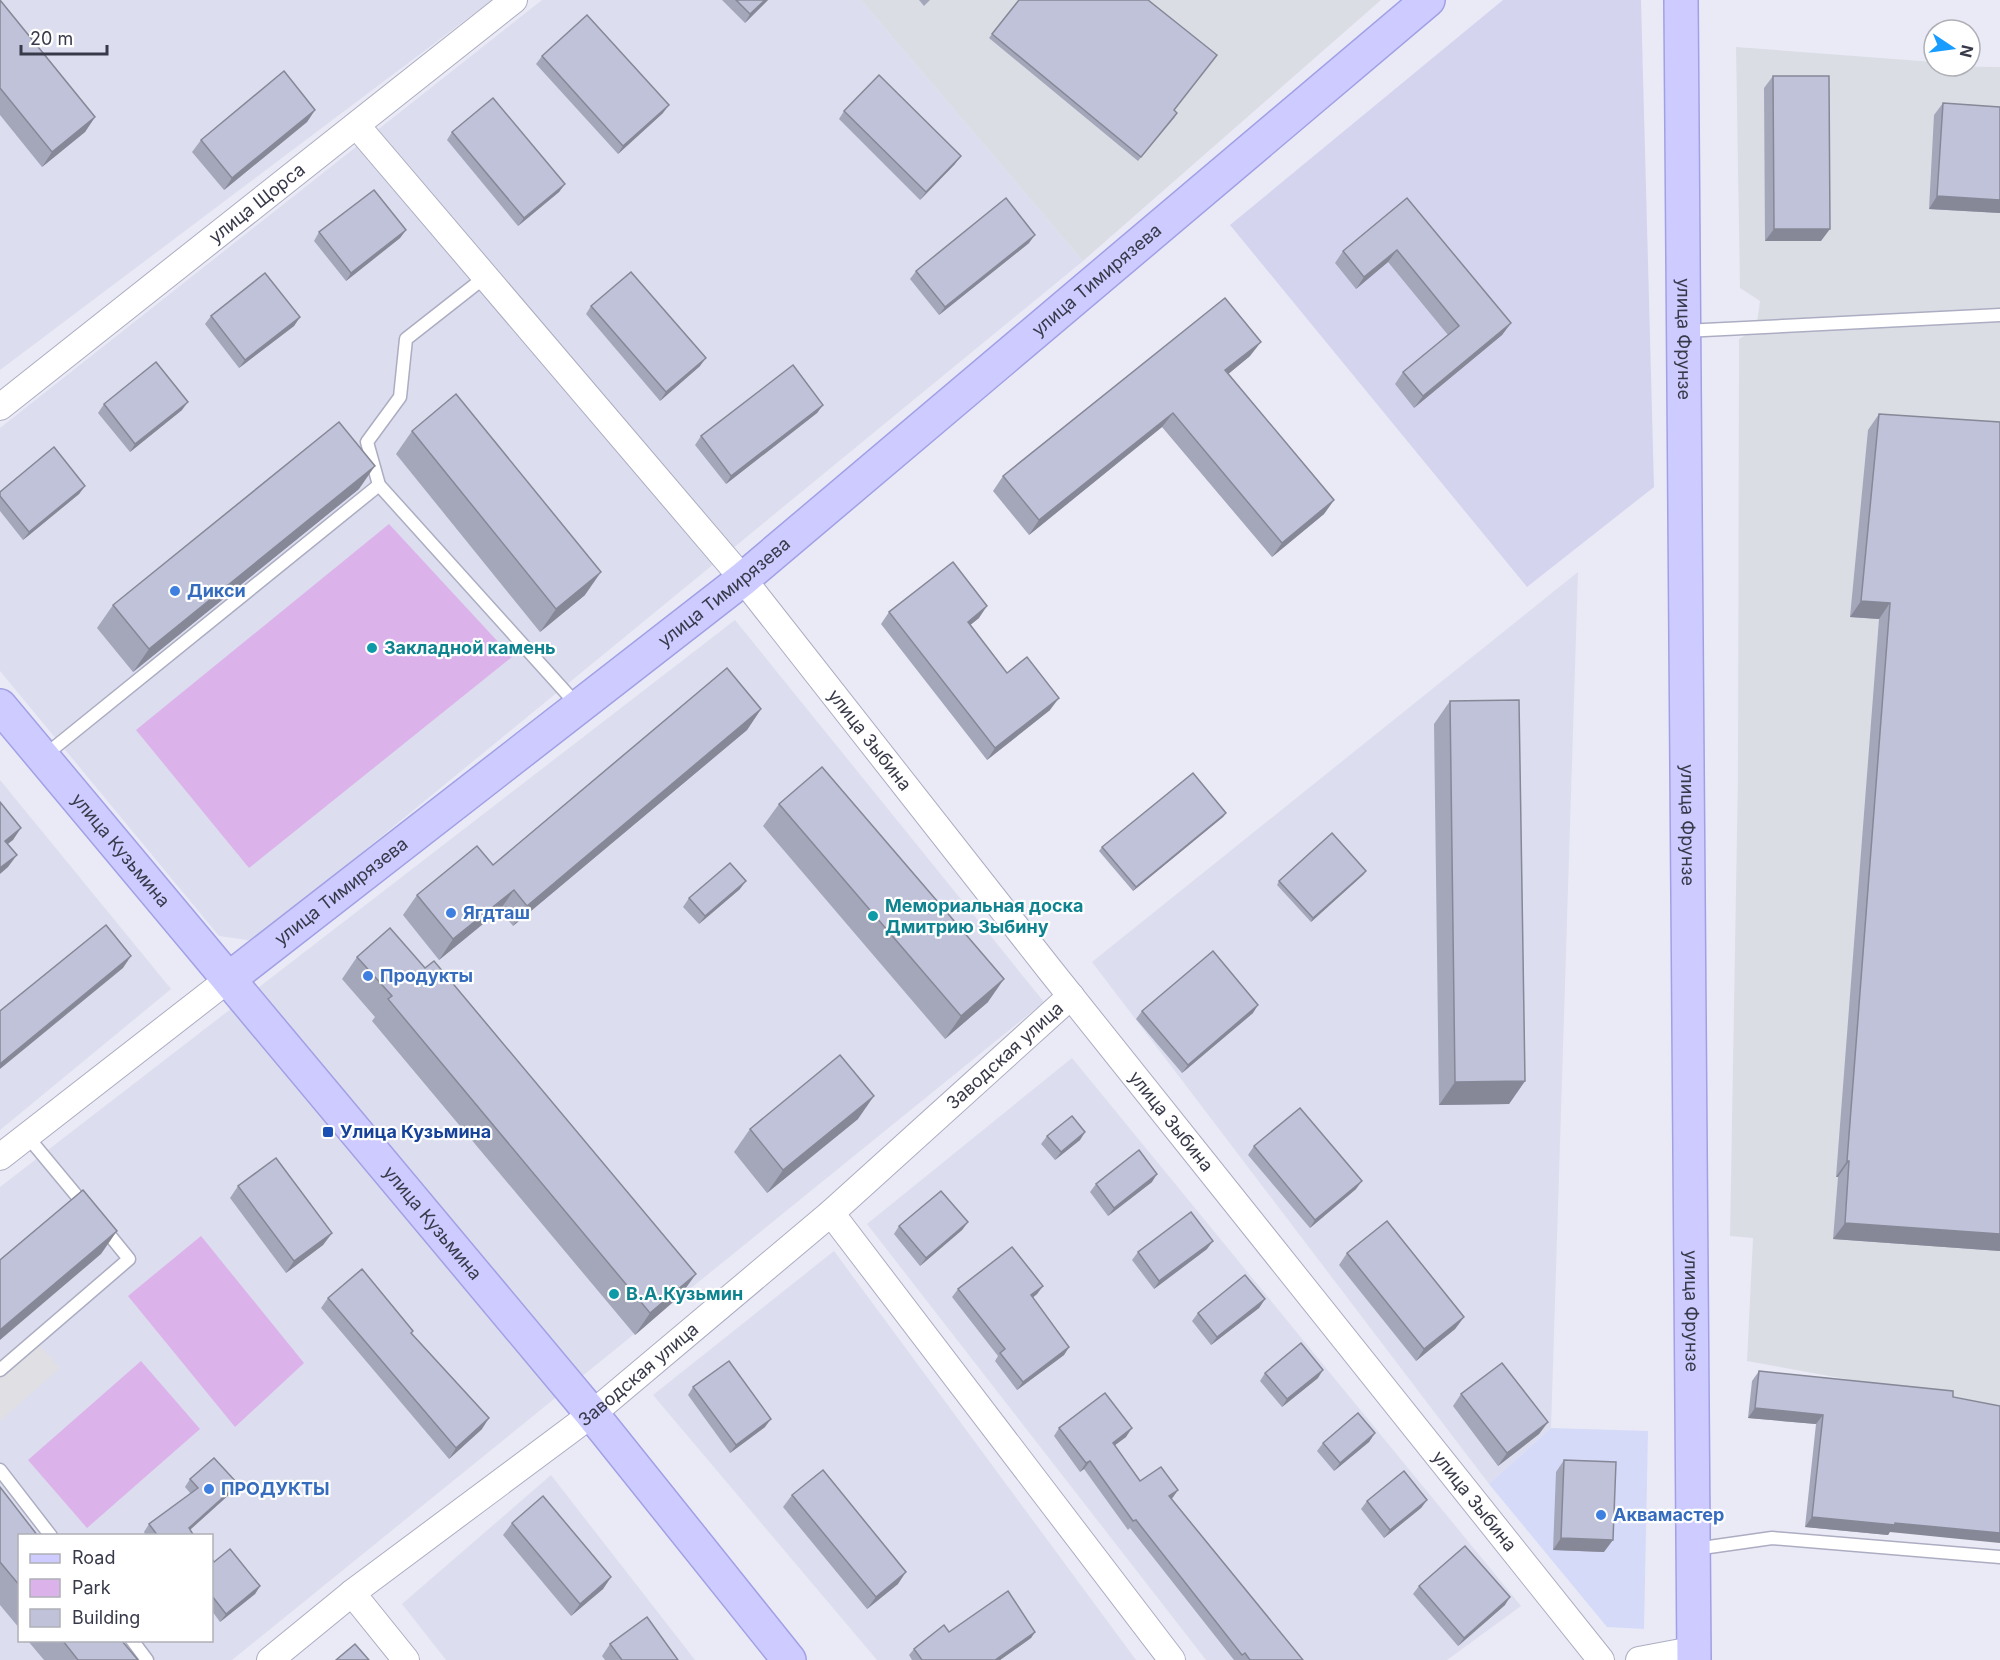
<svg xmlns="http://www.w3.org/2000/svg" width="2000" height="1660" viewBox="0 0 2000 1660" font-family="Inter,sans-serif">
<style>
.residential{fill:#dcddee;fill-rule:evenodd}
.commercial{fill:#d5daf8}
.industrial{fill:#dbdde5}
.education{fill:#d4d4ef}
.green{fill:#dcb2eb}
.parking{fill:#dfdfe4}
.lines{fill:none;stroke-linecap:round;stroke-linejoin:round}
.lane-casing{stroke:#acadc2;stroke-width:15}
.street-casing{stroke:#acadc2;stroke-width:28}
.secondary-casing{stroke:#a2a0e4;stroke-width:36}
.lane{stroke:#fff;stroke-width:12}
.street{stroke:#fff;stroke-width:26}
.secondary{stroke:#cdcbff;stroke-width:33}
.wall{fill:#a4a7ba}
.shaded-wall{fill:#868897}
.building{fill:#bfc2d8;stroke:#868897;stroke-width:1.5}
.shop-dot{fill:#3f7fe0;stroke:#fff;stroke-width:2}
.culture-dot{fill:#0f9aa8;stroke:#fff;stroke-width:2}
.transit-dot{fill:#1a4fb4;stroke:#fff;stroke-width:2}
.labels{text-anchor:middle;stroke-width:4.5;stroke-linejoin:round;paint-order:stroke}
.street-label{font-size:18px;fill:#383a4a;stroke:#fff}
.shop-label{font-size:18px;font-weight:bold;fill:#366cbe;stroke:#fff;text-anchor:start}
.culture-label{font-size:18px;font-weight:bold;fill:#0d838f;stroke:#fff;text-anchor:start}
.transit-label{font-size:18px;font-weight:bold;fill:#164399;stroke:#fff;text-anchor:start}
</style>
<rect width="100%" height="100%" fill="#eaeaf6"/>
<!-- residential -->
<g class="residential">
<polygon points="0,0 492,0 0,370"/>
<polygon points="542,0 861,0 1083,261 254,941 219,936 0,671 0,428"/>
<polygon points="1578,572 1551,1428 1489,1484 1092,962"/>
<path d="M735 620 1044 1002 232 1660H0V1187ZM20 1536H212V1640H20Z"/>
<polygon points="0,780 171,989 0,1130"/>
<polygon points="1072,1058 1521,1606 1447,1660 1206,1660 867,1224"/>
<polygon points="834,1251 1136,1660 877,1660 653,1395"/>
<polygon points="551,1475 695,1660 446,1660 402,1604"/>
</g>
<!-- commercial -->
<polygon class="commercial" points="1551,1428 1648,1431 1644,1629 1607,1627 1489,1484"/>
<!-- industrial -->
<g class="industrial">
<polygon points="861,0 1381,0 1083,261"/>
<polygon points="1736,47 1934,62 1934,66 2000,67 2000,1407 1747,1361 1753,1238 1730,1236 1738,774 1739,339 1756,329 1760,301 1740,288"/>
</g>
<!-- education -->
<polygon class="education" points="1503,0 1641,0 1654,487 1527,587 1230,225"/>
<!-- green -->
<g class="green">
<polygon points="389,524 512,657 249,868 136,730"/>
<polygon points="201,1236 304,1363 235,1427 128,1296"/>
<polygon points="141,1361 200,1429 87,1528 28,1460"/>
</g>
<!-- parking -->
<polygon class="parking" points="34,1339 60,1368 0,1421 0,1370"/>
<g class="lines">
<defs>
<g id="lane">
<polyline points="1684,331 2000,315"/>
<polyline points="379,485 367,442 400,397 406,339 485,277"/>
<polyline points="44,756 379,485 579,707"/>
<polyline points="27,1136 86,1207"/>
<polyline points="0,1370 129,1259 103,1227"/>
<polyline points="0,1470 51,1536"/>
<polyline points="1695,1549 1772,1538 2000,1557"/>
<polyline points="132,1640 147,1660"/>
</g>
<g id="street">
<path id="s1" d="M357 126 743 579 1050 970 1601 1660"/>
<path id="s2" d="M0 407 514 0"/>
<polyline points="0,1157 230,978"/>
<polyline points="831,1213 1172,1660"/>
<polyline points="352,1593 406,1660"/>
<path id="s3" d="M270 1660 352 1593 592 1414 831 1213 1071 996"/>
<polyline points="1639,1660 1692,1650"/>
</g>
<g id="secondary">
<path id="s4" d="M1681 0 1694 1660"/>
<path id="s5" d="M0 706 592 1414 789 1660"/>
<path id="s6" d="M230 978 743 579 1428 0"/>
</g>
</defs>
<!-- lane casing -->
<use href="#lane" class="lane-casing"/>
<!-- street casing -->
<use href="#street" class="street-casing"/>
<!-- secondary casing -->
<use href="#secondary" class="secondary-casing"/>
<!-- lane -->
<use href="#lane" class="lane"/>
<!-- street -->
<use href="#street" class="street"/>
<!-- secondary -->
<use href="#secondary" class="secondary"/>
</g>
<!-- wall -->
<g class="wall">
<polygon points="0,0 95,117 85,132 42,167 0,115"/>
<polygon points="722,0 768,0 745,23"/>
<polygon points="919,0 930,0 924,6"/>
<polygon points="992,34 1174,110 1175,117 1138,161 989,38"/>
<polygon points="542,56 663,113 618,154 536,64"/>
<polygon points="1773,76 1821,241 1765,241 1764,88"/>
<polygon points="1943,103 2000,107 2000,213 1929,209 1934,115"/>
<polygon points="315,110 307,122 224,190 192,152 201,140"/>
<polygon points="844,111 955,164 920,200 839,119"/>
<polygon points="452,132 565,184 559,192 518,226 447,140"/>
<polygon points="1407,198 1511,323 1502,335 1414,408 1395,384 1403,372 1448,335 1388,262 1356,289 1335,263 1343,251"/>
<polygon points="406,230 400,238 346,281 314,241 319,232"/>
<polygon points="1029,243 939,315 910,279 916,271"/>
<polygon points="591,306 700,366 660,401 586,314"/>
<polygon points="211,316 300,317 294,326 239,368 205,324"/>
<polygon points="1250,356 1228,374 1334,500 1324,514 1272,557 1162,427 1029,535 993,491 1003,476"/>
<polygon points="104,404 182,410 130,452 98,413"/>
<polygon points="823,405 817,413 726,484 695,445 701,436"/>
<polygon points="1879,414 2000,422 2000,1251 1833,1239 1838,1177 1836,1177 1879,619 1850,617 1868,430"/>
<polygon points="412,431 585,595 540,632 396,454"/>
<polygon points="85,486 79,494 23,540 0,511 0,492"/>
<polygon points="359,489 133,672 97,628 113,605"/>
<polygon points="889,612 979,618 970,625 1007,673 1050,710 987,760 881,624"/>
<polygon points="1450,701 1525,1081 1509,1104 1439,1105 1434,724"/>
<polygon points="761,709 747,730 513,926 500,910 439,960 403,915 417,895 493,865"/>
<polygon points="779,804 988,1002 945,1039 763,826"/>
<polygon points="1226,813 1223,817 1133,891 1099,851 1102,847"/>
<polygon points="1366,871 1363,875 1311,922 1277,885 1279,881"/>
<polygon points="740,889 699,924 683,907 689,898"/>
<polygon points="357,957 425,968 680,1296 635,1335 372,1021 375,1017 342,979"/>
<polygon points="1142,1011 1253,1013 1182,1073 1136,1019"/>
<polygon points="858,1119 767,1193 734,1152 750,1129"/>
<polygon points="1085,1132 1080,1140 1055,1160 1041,1144 1047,1136"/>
<polygon points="1254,1146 1356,1189 1310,1228 1248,1155"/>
<polygon points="1152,1182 1108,1216 1090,1192 1096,1184"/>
<polygon points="238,1186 332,1233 323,1245 286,1273 230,1198"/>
<polygon points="968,1222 962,1230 920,1266 894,1234 899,1226"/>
<polygon points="1207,1249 1154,1289 1132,1260 1138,1252"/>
<polygon points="1347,1253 1464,1317 1455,1329 1416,1361 1339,1265"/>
<polygon points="1043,1286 1037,1294 1032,1298 1069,1347 1064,1355 1017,1390 995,1361 998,1356 952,1297 958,1289"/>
<polygon points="328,1298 412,1334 482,1429 449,1459 321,1308"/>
<polygon points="1265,1299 1259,1308 1211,1345 1192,1321 1198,1313"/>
<polygon points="1759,1371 1953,1397 1888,1535 1805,1527 1816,1424 1748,1418 1752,1381"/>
<polygon points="1265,1373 1318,1378 1282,1407 1260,1381"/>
<polygon points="693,1387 765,1427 730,1453 688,1395"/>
<polygon points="1461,1394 1548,1422 1539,1434 1498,1466 1453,1406"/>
<polygon points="1059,1428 1126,1437 1115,1445 1140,1481 1178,1490 1172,1499 1303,1660 1234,1660 1130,1528 1128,1530 1084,1469 1080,1472 1054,1436"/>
<polygon points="1375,1433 1369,1442 1334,1471 1317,1451 1323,1443"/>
<polygon points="1564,1460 1604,1552 1553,1550 1556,1472"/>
<polygon points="190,1479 232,1492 190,1530 194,1536 146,1536 144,1532 149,1524 191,1494 185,1487"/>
<polygon points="0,1487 20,1536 20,1629 0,1605"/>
<polygon points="792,1495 898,1584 867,1609 783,1507"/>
<polygon points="1427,1500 1421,1508 1384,1538 1361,1509 1367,1501"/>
<polygon points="512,1523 611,1577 603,1589 571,1616 503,1535"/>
<polygon points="212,1559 214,1562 260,1586 255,1594 220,1622 212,1611"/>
<polygon points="1419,1586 1505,1605 1458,1646 1413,1594"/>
<polygon points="949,1632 1035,1632 1031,1638 1000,1660 912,1660 909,1655 914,1649"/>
<polygon points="28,1641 122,1641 138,1660 44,1660"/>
<polygon points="610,1644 678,1660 605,1660 602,1656"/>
</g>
<!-- shaded-wall -->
<g class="shaded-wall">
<polygon points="765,0 768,0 745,23 750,14"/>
<polygon points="669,105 663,113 618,154 623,146"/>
<polygon points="315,110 307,122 224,190 232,178"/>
<polygon points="95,117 85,132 42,167 52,152"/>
<polygon points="961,156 955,164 920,200 926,192"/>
<polygon points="565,184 559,192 518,226 524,218"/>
<polygon points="1937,196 2000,200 2000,213 1929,209"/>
<polygon points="1774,229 1830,229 1821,241 1765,241"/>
<polygon points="406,230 400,238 346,281 351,273"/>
<polygon points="1035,235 1029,243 939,315 945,307"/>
<polygon points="1397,250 1388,262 1356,289 1364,277"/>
<polygon points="300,317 294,326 239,368 245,360"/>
<polygon points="1511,323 1502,335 1414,408 1423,396"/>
<polygon points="1261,342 1250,356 1215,385 1225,370"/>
<polygon points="706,358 700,366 660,401 666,392"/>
<polygon points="188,402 182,410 130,452 135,444"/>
<polygon points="823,405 817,413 726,484 731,476"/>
<polygon points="1173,413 1162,427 1029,535 1039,520"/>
<polygon points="375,466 359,489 133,672 149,649"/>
<polygon points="85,486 79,494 23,540 29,532"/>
<polygon points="1334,500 1324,514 1272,557 1282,543"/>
<polygon points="601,572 585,595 540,632 556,609"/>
<polygon points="1861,601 1890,603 1879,619 1850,617"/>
<polygon points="987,606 979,618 959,634 968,622"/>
<polygon points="1059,698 1050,710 987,760 995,748"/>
<polygon points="761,709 747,730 513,926 527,906"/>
<polygon points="1226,813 1223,817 1133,891 1136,887"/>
<polygon points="21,828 13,840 0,850 5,841"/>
<polygon points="17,855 8,867 0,874 0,868"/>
<polygon points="1366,871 1363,875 1311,922 1313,918"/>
<polygon points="746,881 740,889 699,924 705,916"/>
<polygon points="514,890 500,910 439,960 453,939"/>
<polygon points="131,956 123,968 0,1069 0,1064"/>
<polygon points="1004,979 988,1002 945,1039 961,1016"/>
<polygon points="1258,1005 1253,1013 1182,1073 1188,1065"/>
<polygon points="1525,1081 1509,1104 1439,1105 1455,1082"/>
<polygon points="874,1096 858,1119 767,1193 783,1170"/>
<polygon points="1085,1132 1080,1140 1055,1160 1061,1152"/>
<polygon points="1847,1161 1849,1161 1838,1177 1836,1177"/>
<polygon points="1157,1174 1152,1182 1108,1216 1114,1208"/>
<polygon points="1362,1181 1356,1189 1310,1228 1315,1220"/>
<polygon points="968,1222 962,1230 920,1266 926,1258"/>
<polygon points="1845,1223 2000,1234 2000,1251 1833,1239"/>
<polygon points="117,1231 101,1254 0,1340 0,1330"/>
<polygon points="332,1233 323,1245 286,1273 294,1261"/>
<polygon points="1213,1241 1207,1249 1154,1289 1159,1281"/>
<polygon points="696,1274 680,1296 635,1335 650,1313"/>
<polygon points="1043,1286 1037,1294 1025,1304 1031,1295"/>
<polygon points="1265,1299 1259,1308 1211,1345 1217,1337"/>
<polygon points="1464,1317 1455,1329 1416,1361 1424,1349"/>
<polygon points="1069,1347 1064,1355 1017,1390 1023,1382"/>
<polygon points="1323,1370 1318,1378 1282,1407 1287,1399"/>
<polygon points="1755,1408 1823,1415 1816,1424 1748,1418"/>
<polygon points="489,1418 482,1429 449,1459 456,1448"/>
<polygon points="771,1419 765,1427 730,1453 736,1445"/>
<polygon points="1548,1422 1539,1434 1498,1466 1507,1453"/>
<polygon points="1132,1428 1126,1437 1107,1451 1113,1443"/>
<polygon points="1375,1433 1369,1442 1334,1471 1340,1463"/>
<polygon points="1090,1461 1084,1469 1080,1472 1086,1463"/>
<polygon points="238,1484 232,1492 183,1536 189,1528"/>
<polygon points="1178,1490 1172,1498 1164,1504 1169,1496"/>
<polygon points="1427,1500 1421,1508 1384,1538 1390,1530"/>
<polygon points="1812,1517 1895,1523 2000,1533 2000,1543 1890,1532 1888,1535 1805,1527"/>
<polygon points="1561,1538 1613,1540 1604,1552 1553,1550"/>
<polygon points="906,1572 898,1584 867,1609 876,1597"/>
<polygon points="611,1577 603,1589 571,1616 580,1604"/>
<polygon points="260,1586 255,1594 220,1622 226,1614"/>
<polygon points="1510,1597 1505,1605 1458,1646 1464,1638"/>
<polygon points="1035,1632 1031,1638 1000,1660 995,1660"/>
</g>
<!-- building -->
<g class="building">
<polygon points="0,0 95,117 52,152 0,88"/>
<polygon points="736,0 765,0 750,14"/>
<polygon points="1019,0 1148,0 1217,55 1174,110 1177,113 1141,157 992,34"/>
<polygon points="587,15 669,105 623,146 542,56"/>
<polygon points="284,71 315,110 232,178 201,140"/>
<polygon points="879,75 961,156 926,192 844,111"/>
<polygon points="1773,76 1829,76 1830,229 1774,229"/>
<polygon points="493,98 565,184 524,218 452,132"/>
<polygon points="1943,103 2000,107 2000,200 1937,196"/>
<polygon points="374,190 406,230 351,273 319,232"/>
<polygon points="1006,198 1035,235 945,307 916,271"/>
<polygon points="1407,198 1511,323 1423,396 1403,372 1459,326 1397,250 1364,277 1343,251"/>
<polygon points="631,272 706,358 666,392 591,306"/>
<polygon points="265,273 300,317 245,360 211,316"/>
<polygon points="1225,298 1261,342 1225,370 1334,500 1282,543 1173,413 1039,520 1003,476"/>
<polygon points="156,362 188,402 135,444 104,404"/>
<polygon points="793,365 823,405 731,476 701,436"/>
<polygon points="456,394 601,572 556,609 412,431"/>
<polygon points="1879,414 2000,422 2000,1234 1845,1223 1849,1161 1847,1161 1890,603 1861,601"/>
<polygon points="339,422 375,466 149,649 113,605"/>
<polygon points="54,447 85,486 29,532 0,496 0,492"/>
<polygon points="953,562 987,606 968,622 1007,673 1027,657 1059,698 995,748 889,612"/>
<polygon points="727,668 761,709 527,906 514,890 453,939 417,895 477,846 493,865"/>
<polygon points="1519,700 1525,1081 1455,1082 1450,701"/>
<polygon points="822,767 1004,979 961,1016 779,804"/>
<polygon points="1193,773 1226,813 1136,887 1102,847"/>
<polygon points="0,802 21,828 5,841 17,855 0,868"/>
<polygon points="1332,833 1366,871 1313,918 1279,881"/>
<polygon points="730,863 746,881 705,916 689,898"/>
<polygon points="106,925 131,956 0,1064 0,1011"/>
<polygon points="390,928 425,968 434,961 696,1274 650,1313 388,999 392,996 357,957"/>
<polygon points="1213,951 1258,1005 1188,1065 1142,1011"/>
<polygon points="840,1055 874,1096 783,1170 750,1129"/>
<polygon points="1300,1108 1362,1181 1315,1220 1254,1146"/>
<polygon points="1072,1116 1085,1132 1061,1152 1047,1136"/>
<polygon points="1139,1150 1157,1174 1114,1208 1096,1184"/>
<polygon points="276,1158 332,1233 294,1261 238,1186"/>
<polygon points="83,1190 117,1231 0,1330 0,1260"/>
<polygon points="941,1191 968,1222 926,1258 899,1226"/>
<polygon points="1191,1212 1213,1241 1159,1281 1138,1252"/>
<polygon points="1387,1221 1464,1317 1424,1349 1347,1253"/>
<polygon points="1012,1247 1043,1286 1031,1295 1069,1347 1023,1382 1000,1353 1005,1349 958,1289"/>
<polygon points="362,1269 413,1331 411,1333 489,1418 456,1448 328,1298"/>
<polygon points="1245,1275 1265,1299 1217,1337 1198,1313"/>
<polygon points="1301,1343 1323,1370 1287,1399 1265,1373"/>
<polygon points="729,1361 771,1419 736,1445 693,1387"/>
<polygon points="1502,1363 1548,1422 1507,1453 1461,1394"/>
<polygon points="1759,1371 1953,1391 1953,1397 2000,1406 2000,1533 1895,1523 1895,1525 1812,1517 1823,1415 1755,1408"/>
<polygon points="1105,1393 1132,1428 1113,1443 1140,1481 1161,1467 1178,1490 1169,1496 1303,1660 1250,1660 1245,1653 1242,1655 1136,1520 1133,1521 1090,1461 1086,1463 1059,1428"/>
<polygon points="1358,1413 1375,1433 1340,1463 1323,1443"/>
<polygon points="214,1458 238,1484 189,1528 194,1536 158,1536 149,1524 198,1488 190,1479"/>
<polygon points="1564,1460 1616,1462 1613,1540 1561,1538"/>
<polygon points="823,1470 906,1572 876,1597 792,1495"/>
<polygon points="1404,1471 1427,1500 1390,1530 1367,1501"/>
<polygon points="0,1487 38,1536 20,1536 20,1586 0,1562"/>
<polygon points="543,1496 611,1577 580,1604 512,1523"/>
<polygon points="1465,1546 1510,1597 1464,1638 1419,1586"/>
<polygon points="230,1549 260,1586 226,1614 212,1596 212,1559 214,1562"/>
<polygon points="1008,1591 1035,1632 995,1660 922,1660 914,1649 944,1625 949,1632"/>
<polygon points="647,1617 678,1660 622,1660 610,1644"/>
<polygon points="63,1641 122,1641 138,1660 78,1660"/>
<polygon points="355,1644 369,1660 336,1660"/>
</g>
<!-- markers -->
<g class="shop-dot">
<circle cx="175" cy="591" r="6"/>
<circle cx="451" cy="913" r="6"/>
<circle cx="368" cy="976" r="6"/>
<circle cx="209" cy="1489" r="6"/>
<circle cx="1601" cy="1515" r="6"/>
</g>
<g class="culture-dot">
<circle cx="372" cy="648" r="6"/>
<circle cx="873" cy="916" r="6"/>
<circle cx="614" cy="1294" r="6"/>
</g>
<rect class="transit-dot" x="322" y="1126" width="12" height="12" rx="3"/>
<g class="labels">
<!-- street labels -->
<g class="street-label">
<text dy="6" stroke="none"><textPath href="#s2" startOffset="328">улица Щорса</textPath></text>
<text dy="6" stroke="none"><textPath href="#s6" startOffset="1113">улица Тимирязева</textPath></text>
<text dy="6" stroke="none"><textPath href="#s4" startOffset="339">улица Фрунзе</textPath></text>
<text dy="6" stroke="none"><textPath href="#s6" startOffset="627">улица Тимирязева</textPath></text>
<text dy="6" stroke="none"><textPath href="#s1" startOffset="800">улица Зыбина</textPath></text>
<text dy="6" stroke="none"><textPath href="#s4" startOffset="825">улица Фрунзе</textPath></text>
<text dy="6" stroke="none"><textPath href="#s5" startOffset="188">улица Кузьмина</textPath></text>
<text dy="6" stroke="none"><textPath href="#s6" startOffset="141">улица Тимирязева</textPath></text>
<text dy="6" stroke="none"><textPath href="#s3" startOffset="952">Заводская улица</textPath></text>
<text dy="6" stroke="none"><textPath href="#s1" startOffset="1286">улица Зыбина</textPath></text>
<text dy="6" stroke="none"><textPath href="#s5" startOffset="674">улица Кузьмина</textPath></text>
<text dy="6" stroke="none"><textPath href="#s4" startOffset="1311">улица Фрунзе</textPath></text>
<text dy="6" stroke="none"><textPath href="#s3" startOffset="466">Заводская улица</textPath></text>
<text dy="6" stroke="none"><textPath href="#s1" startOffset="1772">улица Зыбина</textPath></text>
</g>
<!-- shop labels -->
<g class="shop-label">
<text x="187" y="597">Дикси</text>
<text x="463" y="919">Ягдташ</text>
<text x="380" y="982">Продукты</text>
<text x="221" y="1495">ПРОДУКТЫ</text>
<text x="1613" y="1521">Аквамастер</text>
</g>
<!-- culture labels -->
<g class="culture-label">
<text x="384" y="654">Закладной камень</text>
<text x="885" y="912">Мемориальная доска<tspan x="885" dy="21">Дмитрию Зыбину</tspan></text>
<text x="626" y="1300">В.А.Кузьмин</text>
</g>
<!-- transit labels -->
<g class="transit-label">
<text x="340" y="1138">Улица Кузьмина</text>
</g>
</g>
<!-- legend -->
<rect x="18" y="1534" width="195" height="108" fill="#ffffff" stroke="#afb0b7" stroke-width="1.5"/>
<rect x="30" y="1554" width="30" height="9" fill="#cdcbff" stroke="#afb0b7" stroke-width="1.5"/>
<text x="72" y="1564" font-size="18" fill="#383a4a">Road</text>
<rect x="30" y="1579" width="30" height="18" fill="#dcb2eb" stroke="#afb0b7" stroke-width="1.5"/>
<text x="72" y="1594" font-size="18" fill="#383a4a">Park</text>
<rect x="30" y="1609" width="30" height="18" fill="#bfc2d8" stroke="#afb0b7" stroke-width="1.5"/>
<text x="72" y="1624" font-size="18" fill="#383a4a">Building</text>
<!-- north arrow -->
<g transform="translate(1952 48) rotate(103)"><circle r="28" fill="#ffffff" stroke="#afb0b7" stroke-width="1.5"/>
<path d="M0-4.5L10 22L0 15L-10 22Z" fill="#189cff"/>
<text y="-9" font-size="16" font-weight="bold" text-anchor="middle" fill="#383a4a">N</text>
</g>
<!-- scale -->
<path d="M21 45v9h86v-9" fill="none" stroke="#383a4a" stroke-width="3"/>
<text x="30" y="45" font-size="18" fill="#383a4a" stroke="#ffffff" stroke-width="4.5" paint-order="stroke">20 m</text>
</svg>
